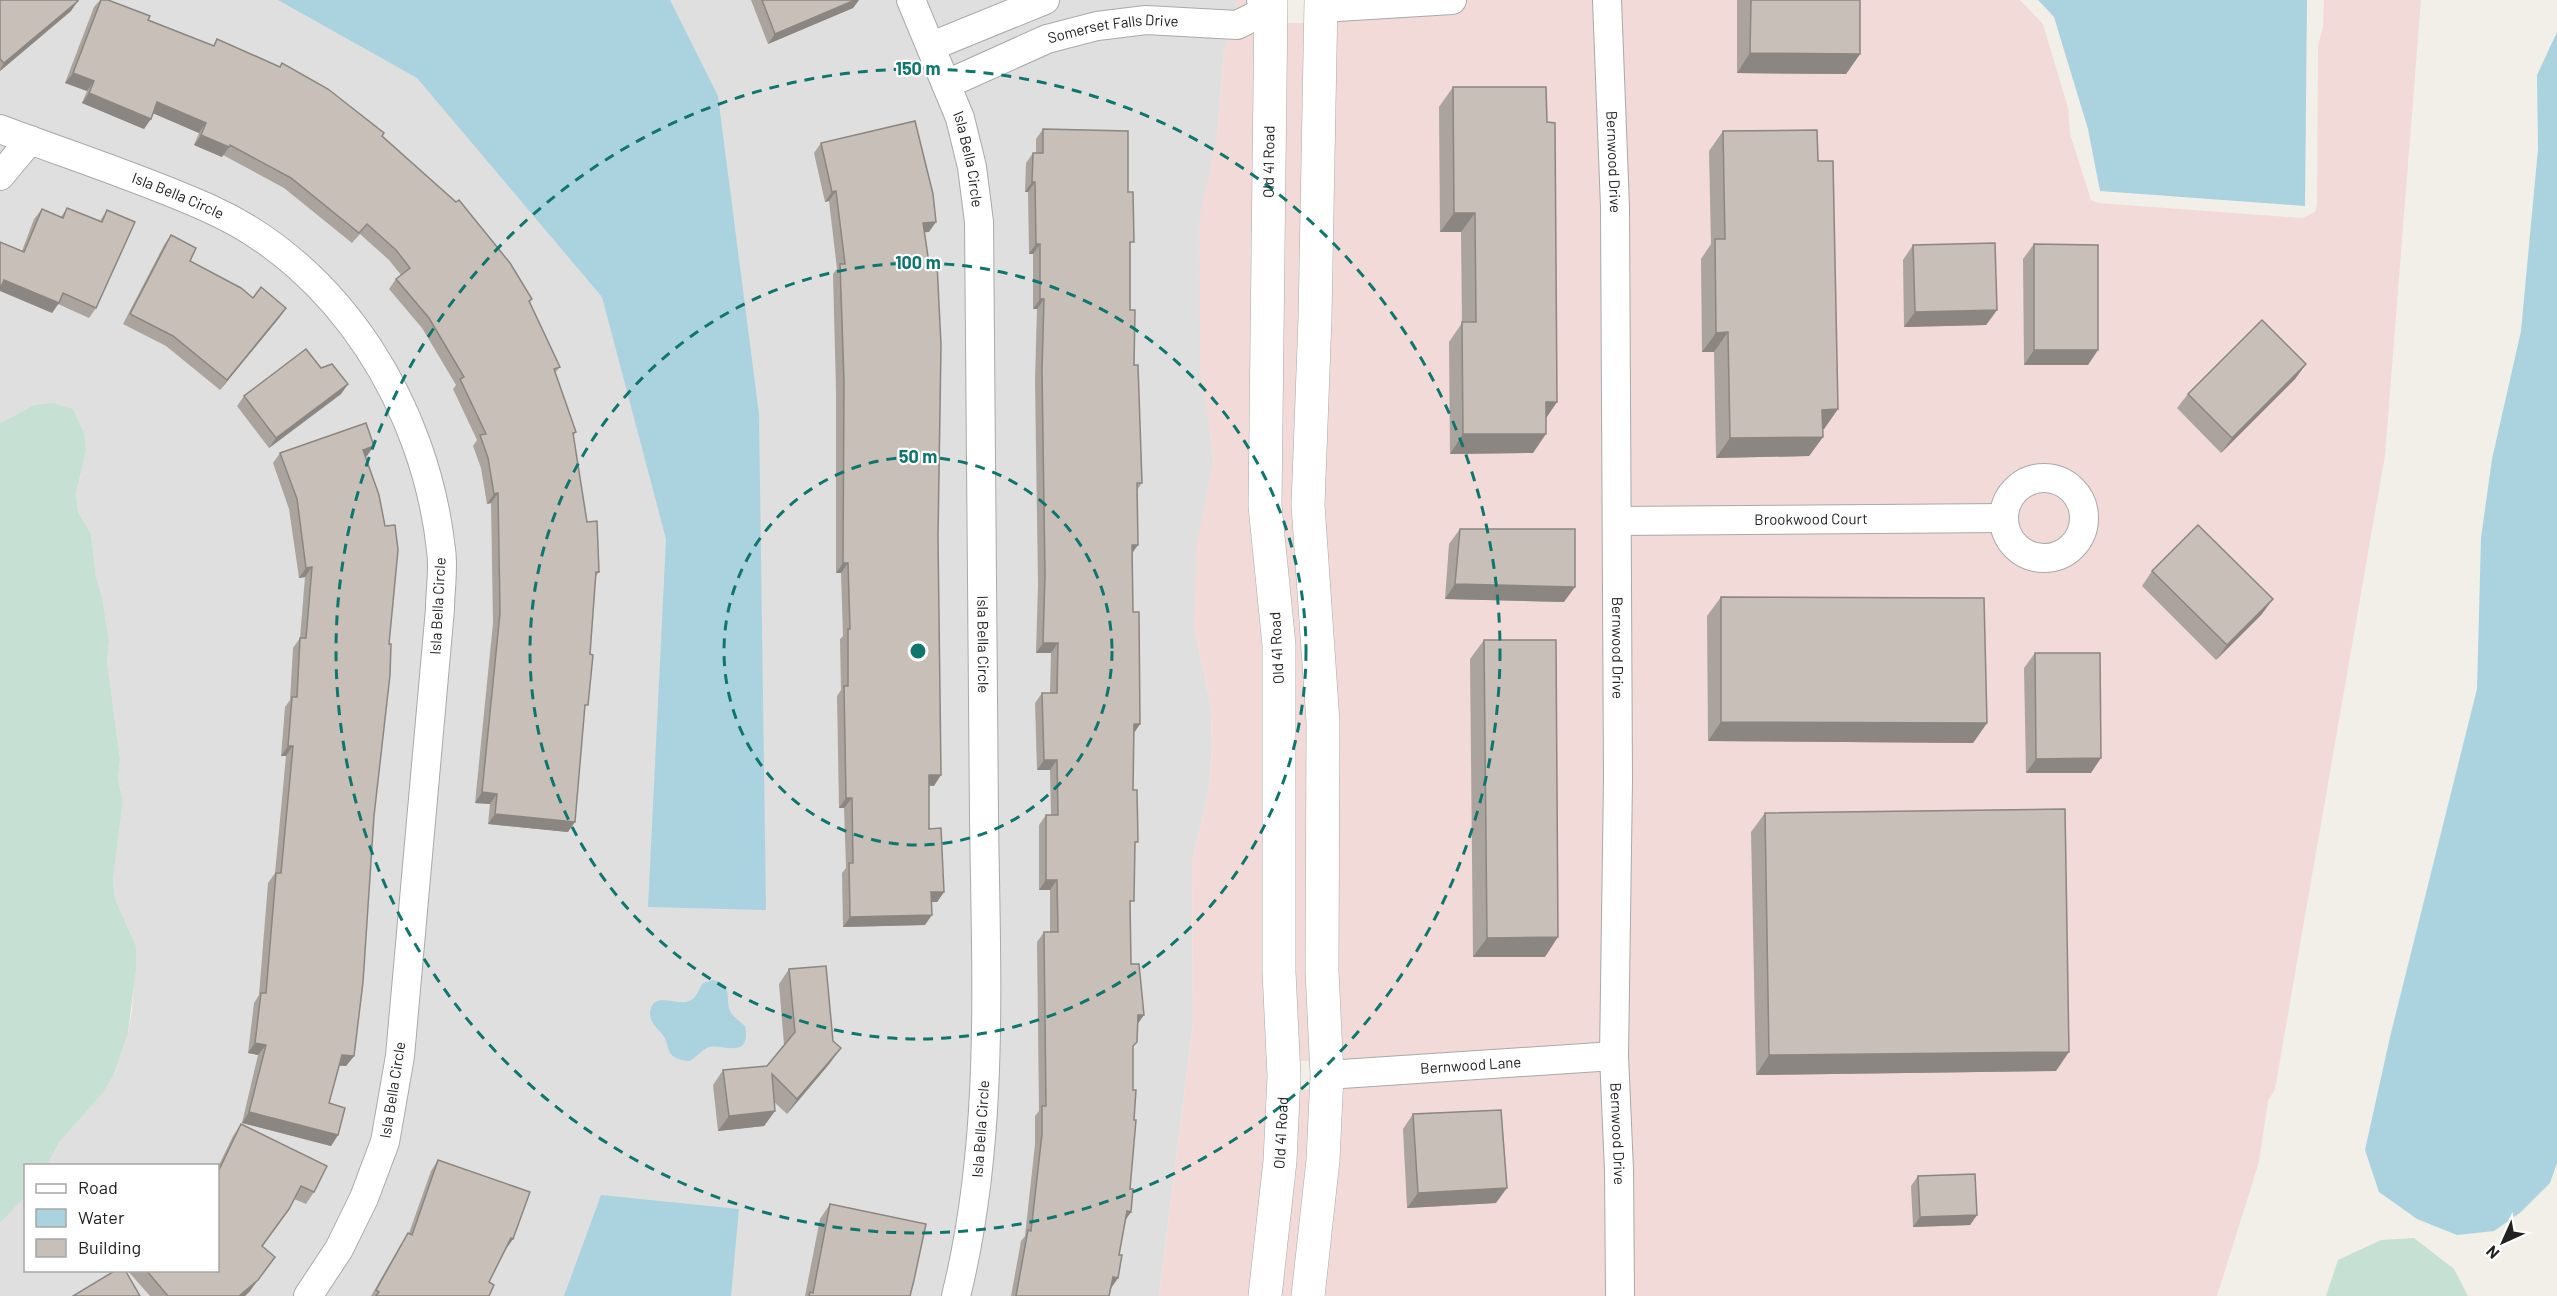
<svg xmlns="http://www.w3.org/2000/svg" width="2557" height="1296" viewBox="0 0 2557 1296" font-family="Barlow,sans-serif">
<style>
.residential{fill:#e0dfdf}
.commercial{fill:#f2dad9}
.wetland{fill:#c6e0d4}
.water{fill:#aad3df}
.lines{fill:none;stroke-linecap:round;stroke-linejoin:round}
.minor-casing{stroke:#a9a9a9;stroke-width:30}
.tertiary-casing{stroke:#a9a9a9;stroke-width:34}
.minor{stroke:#fff;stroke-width:28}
.tertiary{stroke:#fff;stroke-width:33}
.wall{fill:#aba49e}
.shaded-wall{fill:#8b8681}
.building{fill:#c7bfb8;stroke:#8b8681;stroke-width:1.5}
.ring{fill:none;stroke:#0f766e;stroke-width:3;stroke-dasharray:10 8}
.labels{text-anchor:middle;stroke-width:4.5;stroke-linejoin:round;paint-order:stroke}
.street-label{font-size:15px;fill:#222;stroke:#fff}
.centre{fill:#0f766e;stroke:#fff;stroke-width:3}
.ring-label{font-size:18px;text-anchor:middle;font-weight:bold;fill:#0f766e;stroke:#fff;stroke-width:4.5;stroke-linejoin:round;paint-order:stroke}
</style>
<rect width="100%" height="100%" fill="#f2efe9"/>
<!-- residential -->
<polygon class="residential" points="0,0 1236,0 1237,12 1224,51 1217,136 1209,420 1213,462 1194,626 1211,707 1212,747 1209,789 1192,862 1193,1024 1159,1296 0,1296 0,1223 25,1197 26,1270 218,1270 218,1166 47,1165 60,1141 103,1093 114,1074 128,1033 132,1011 136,946 115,899 113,880 123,800 118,779 120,759 107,661 109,641 102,596 96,577 91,534 78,512 76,493 86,452 34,405 0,423"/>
<!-- commercial -->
<g class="commercial">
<polygon points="1236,0 1257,0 1270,1077 1265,1161 1250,1296 1159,1296 1193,1024 1192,862 1209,789 1212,747 1211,707 1194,626 1197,544 1213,462 1209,420 1200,377 1199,221 1217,136 1224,51 1237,12"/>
<polygon points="1336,0 2020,0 2043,24 2068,108 2070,134 2091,200 2098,203 2303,218 2315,212 2317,205 2318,46 2323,27 2324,0 2421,0 2385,455 2275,1089 2268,1101 2259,1162 2217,1296 1322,1296 1341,1060 1323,503"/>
<polygon points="1285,23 1306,23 1312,1061 1298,1061 1280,504"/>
<polygon points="1312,1089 1308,1160 1293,1296 1279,1296 1298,1090"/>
</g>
<!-- wetland -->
<g class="wetland">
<polygon points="53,403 73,409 84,433 86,452 76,493 78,512 91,534 96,577 102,596 109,641 107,661 120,759 118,779 123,800 113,880 115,899 136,946 136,968 128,1033 114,1074 103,1093 60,1141 47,1165 26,1166 25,1197 0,1223 0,423 34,405"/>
<polygon points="2414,1238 2454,1269 2468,1296 2326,1296 2338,1260 2381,1240"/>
</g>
<!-- water -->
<g class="water">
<polygon points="278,0 670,0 718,96 759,414 766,910 648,907 666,539 602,297 417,78"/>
<polygon points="2038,0 2307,0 2305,206 2100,191 2088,129 2054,17"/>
<polygon points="2557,32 2557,1163 2550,1183 2521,1212 2494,1231 2457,1235 2417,1219 2379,1192 2365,1150 2390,1037 2477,689 2481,538 2492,459 2521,331 2538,149 2537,75"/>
<path d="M713 980C733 984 725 996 730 1011 733 1017 740 1021 745 1026 752 1061 721 1043 709 1047 701 1050 697 1057 690 1061 677 1060 669 1057 667 1044 665 1031 649 1027 650 1012 653 990 678 1007 689 1001 697 998 698 990 703 983Z"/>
<polygon points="601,1195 739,1209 731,1296 564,1296"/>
</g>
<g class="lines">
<defs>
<g id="minor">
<path id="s1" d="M911 0 960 118 972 167 979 222C980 420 983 619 984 817 986 977 995 1139 956 1296"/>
<path id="s2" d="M1607 0 1615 207 1618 780 1614 1056 1619 1170 1620 1296"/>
<polyline points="1321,8 1452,0"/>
<polyline points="932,46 1045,0"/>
<path id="s3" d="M947 84 1047 39 1097 26 1146 20 1237 25 1271 8 1261 0"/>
<path id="s4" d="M0 129C69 155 141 178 208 208 341 267 426 409 441 550 444 569 440 590 440 609L400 1056 385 1142 364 1198 339 1249 308 1296"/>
<polyline points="0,176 30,140"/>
<circle cx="2044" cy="518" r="40"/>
<path id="s5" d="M1617 521 2004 518"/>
<path id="s6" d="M1327 1075 1614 1056"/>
</g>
<g id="tertiary">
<path id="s7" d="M1265 1296 1280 1161 1284 1076 1279 972V645L1265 506 1271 0"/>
<polyline points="1308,1296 1323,1160 1327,1075 1322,971 1323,722 1308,505 1315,318 1321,0"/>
</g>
</defs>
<!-- minor casing -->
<use href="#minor" class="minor-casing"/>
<!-- tertiary casing -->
<use href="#tertiary" class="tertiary-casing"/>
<!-- minor -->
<use href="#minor" class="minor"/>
<!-- tertiary -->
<use href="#tertiary" class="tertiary"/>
</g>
<!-- wall -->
<g class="wall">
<polygon points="100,0 108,0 148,20 213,46 217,39 382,136 532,299 530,302 560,367 555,373 576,432 573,436 587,522 599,572 595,577 585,710 568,832 488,824 490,804 475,803 493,623 491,503 487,504 481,468 473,446 477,440 453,389 456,385 422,328 389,289 396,279 401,275 389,260 360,234 352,243 284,188 223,155 222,157 194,145 199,133 153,113 144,129 82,103 87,91 65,83 94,7"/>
<polygon points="751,0 859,0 853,8 768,44"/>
<polygon points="1737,0 1860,0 1860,54 1846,74 1737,73"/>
<polygon points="0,1 71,11 0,71"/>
<polygon points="1453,87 1547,122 1557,402 1546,418 1533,453 1450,454 1449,342 1462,323 1461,232 1440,232 1439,107"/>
<polygon points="1043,129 1128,192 1130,248 1130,310 1142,483 1137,490 1132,553 1133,612 1140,724 1134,733 1133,790 1135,846 1130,907 1131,964 1138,1024 1133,1048 1130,1189 1131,1212 1125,1220 1119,1255 1118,1278 1111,1288 1109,1296 1011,1296 1021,1241 1025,1236 1035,1144 1035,1116 1039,1111 1037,942 1044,932 1050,932 1050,890 1039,890 1039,825 1046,815 1051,815 1050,770 1037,770 1035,703 1042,693 1050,693 1051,653 1036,653 1038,585 1035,380 1037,309 1033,309 1033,254 1029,254 1028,192 1025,192 1026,163 1033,153 1036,153 1036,139"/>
<polygon points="1723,131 1818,161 1838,409 1824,429 1823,429 1823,437 1809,456 1716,458 1714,352 1702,352 1701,259 1711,244 1709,151"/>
<polygon points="821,143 929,232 925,232 934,786 929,785 929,829 944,892 937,902 932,902 925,925 843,927 842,873 846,868 844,808 839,808 837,696 841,690 840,639 843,636 841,573 836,573 836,391 833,274 837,269 829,201 825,202 814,153"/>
<polygon points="67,208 100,221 107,210 96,308 89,318 58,304 52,313 22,251 34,219 42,209 61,217"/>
<polygon points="171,235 190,261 253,298 286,308 279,318 220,390 166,346 123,324 164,245"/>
<polygon points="2034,244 2088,365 2024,365 2023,259"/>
<polygon points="1913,245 1997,310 1986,325 1904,327 1903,260"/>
<polygon points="2306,364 2295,379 2221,453 2177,408 2188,394"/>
<polygon points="321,368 348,384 341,394 269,448 237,406 244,396"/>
<polygon points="280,453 367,456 366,457 374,816 354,1056 346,1066 339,1066 329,1103 338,1135 331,1146 242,1123 258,1055 248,1053 254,1003 259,995 268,883 275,873 286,756 281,756 285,707 290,700 293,648 300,638 305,577 299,578 289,509 273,463"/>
<polygon points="1460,529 1564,602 1445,599 1449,544"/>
<polygon points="2152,571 2262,614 2216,660 2142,586"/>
<polygon points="1721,597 1987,723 1973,743 1708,741 1707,616"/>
<polygon points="1484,640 1545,957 1473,957 1470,659"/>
<polygon points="2035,653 2091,773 2026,773 2024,668"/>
<polygon points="1765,813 2056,1071 1756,1075 1751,832"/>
<polygon points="789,969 830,1063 787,1114 774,1102 775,1111 764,1126 718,1131 713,1085 723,1070 767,1066 784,1045 779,984"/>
<polygon points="1413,1114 1496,1203 1407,1208 1403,1129"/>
<polygon points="241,1124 314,1192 306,1204 294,1199 262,1247 250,1291 245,1296 150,1296 127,1270 218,1270 218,1167 233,1136"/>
<polygon points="438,1160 513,1239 505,1250 489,1282 489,1296 371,1296 401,1244 408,1233 409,1233 431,1171"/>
<polygon points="1918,1176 1977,1215 1970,1225 1913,1227 1911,1186"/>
<polygon points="830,1204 910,1296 805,1296 820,1219"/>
</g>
<!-- shaded-wall -->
<g class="shaded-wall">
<polygon points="855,0 859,0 853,8 768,44 775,34"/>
<polygon points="78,1 71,11 0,71 0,70 4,63"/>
<polygon points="1750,53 1860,54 1846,74 1737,73"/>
<polygon points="73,73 94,81 87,91 65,83"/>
<polygon points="89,93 151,119 144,129 82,103"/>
<polygon points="157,102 206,123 199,133 150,112"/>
<polygon points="201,135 229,147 222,157 194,145"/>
<polygon points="1032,182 1035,182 1028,192 1025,192"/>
<polygon points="836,191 829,201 825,202 832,192"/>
<polygon points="1454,213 1475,213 1461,232 1440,232"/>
<polygon points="936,222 929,232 916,233 923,223"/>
<polygon points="1036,244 1040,244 1033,254 1029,254"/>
<polygon points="4,280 59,303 52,313 0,291 0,285"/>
<polygon points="1040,299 1044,299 1037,309 1033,309"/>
<polygon points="286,308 279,318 220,390 227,380"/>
<polygon points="1997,310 1986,325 1904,327 1915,312"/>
<polygon points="1728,332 1714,352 1702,352 1716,333"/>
<polygon points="2034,350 2098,350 2088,365 2024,365"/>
<polygon points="2306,364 2295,379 2221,453 2232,438"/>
<polygon points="348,384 341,394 269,448 276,438"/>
<polygon points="1546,402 1557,402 1544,421"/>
<polygon points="1838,409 1824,429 1809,429 1822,410"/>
<polygon points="1463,434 1546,434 1533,453 1450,454"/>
<polygon points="1823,437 1809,456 1716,458 1730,438"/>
<polygon points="374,446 367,456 356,460 363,450"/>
<polygon points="498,493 491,503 487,504 494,494"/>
<polygon points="1132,545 1138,545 1131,555"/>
<polygon points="843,563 848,563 841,573 836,573"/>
<polygon points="312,567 305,577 299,578 306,568"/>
<polygon points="1455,584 1575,587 1564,602 1445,599"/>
<polygon points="2273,599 2262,614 2216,660 2227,645"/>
<polygon points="1043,643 1058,643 1051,653 1036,653"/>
<polygon points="1721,722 1987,723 1973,743 1708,741"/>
<polygon points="1134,724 1140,724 1133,734"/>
<polygon points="288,746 293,746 286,756 281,756"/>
<polygon points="2101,758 2091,773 2026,773 2036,759"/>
<polygon points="1044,760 1057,760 1050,770 1037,770"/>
<polygon points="929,775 941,775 934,786 922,785"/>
<polygon points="482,792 497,794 490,804 475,803"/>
<polygon points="846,798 852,798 844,808 839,808"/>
<polygon points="495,814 575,822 568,832 488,824"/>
<polygon points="1046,880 1057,880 1050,890 1039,890"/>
<polygon points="931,892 944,892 937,902 924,902"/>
<polygon points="932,915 925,925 843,927 850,917"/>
<polygon points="1558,937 1545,957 1473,957 1487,938"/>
<polygon points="1138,1015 1144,1015 1137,1025"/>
<polygon points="255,1043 266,1045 258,1055 248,1053"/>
<polygon points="841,1048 830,1063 787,1114 797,1099"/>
<polygon points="2069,1052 2056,1071 1756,1075 1769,1055"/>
<polygon points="342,1055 354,1056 346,1066 335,1065"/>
<polygon points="775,1111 764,1126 718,1131 729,1116"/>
<polygon points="249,1112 338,1135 331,1146 242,1123"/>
<polygon points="1507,1188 1496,1203 1407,1208 1418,1193"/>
<polygon points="1127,1211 1131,1212 1124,1222"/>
<polygon points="1977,1215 1970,1225 1913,1227 1920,1217"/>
<polygon points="511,1238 513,1239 505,1250"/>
<polygon points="275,1257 250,1291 245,1296 239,1296"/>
<polygon points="1113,1277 1118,1278 1111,1288"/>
</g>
<!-- building -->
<g class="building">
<polygon points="1,0 78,0 78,1 4,63 0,59 0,1"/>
<polygon points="101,0 108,0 150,16 148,20 214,46 217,39 280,67 282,63 328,89 384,133 382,136 456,202 459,200 510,263 532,299 529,301 560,367 554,369 576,432 573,433 587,522 597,521 599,572 596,572 590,654 593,655 588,705 585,705 575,822 495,814 497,794 482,792 500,613 498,493 494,494 488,458 480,435 486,434 460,379 464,377 429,318 396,279 410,268 396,250 367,224 359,233 291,178 230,145 229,147 201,135 206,123 157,102 151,119 89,93 94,81 73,73"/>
<polygon points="762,0 855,0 775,34"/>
<polygon points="1751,0 1860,0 1860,54 1750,53"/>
<polygon points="1453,87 1546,87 1547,122 1555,123 1557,402 1546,402 1546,434 1463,434 1462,322 1476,322 1475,213 1454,213"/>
<polygon points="915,121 933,194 936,222 923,223 929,263 937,263 941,345 938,537 941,775 929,775 929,829 941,828 944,892 931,892 932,915 850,917 849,863 853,863 852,798 846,798 844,686 848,686 848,629 850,629 848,563 843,563 844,381 840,264 845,264 836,191 832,192 821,143"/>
<polygon points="1043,129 1128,131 1128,192 1133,192 1134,242 1130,242 1130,310 1135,310 1134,365 1138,365 1142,483 1137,483 1138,545 1132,545 1133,612 1139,612 1140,724 1134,724 1133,790 1137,790 1138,842 1135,842 1134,901 1130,901 1131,964 1139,964 1144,1015 1138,1015 1137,1042 1133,1046 1133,1090 1136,1090 1134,1120 1136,1120 1130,1189 1133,1189 1131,1212 1127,1211 1119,1255 1122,1255 1118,1278 1113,1277 1109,1296 1016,1296 1028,1230 1031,1231 1042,1134 1042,1106 1046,1106 1044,932 1058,932 1057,880 1046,880 1046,815 1058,815 1057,760 1044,760 1042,693 1057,693 1058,643 1043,643 1045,575 1042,370 1044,299 1040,299 1040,244 1036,244 1035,182 1032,182 1033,153 1043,153"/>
<polygon points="1817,130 1818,161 1833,161 1838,409 1822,410 1823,437 1730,438 1728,332 1716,333 1715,239 1725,239 1723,131"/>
<polygon points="67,208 102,222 107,210 135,222 96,308 63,293 59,303 4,280 0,289 0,242 24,252 42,209 63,218"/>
<polygon points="171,235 196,248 190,261 241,288 253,298 261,287 286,308 227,380 173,336 130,314"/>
<polygon points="1995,243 1997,310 1915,312 1913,245"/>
<polygon points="2034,244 2098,245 2098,350 2034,350"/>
<polygon points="2262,320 2306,364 2232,438 2188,394"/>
<polygon points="306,349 321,368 332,364 348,384 276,438 244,396"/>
<polygon points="366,423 374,446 363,450 379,495 385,526 395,525 398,550 389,644 391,644 390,675 374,816 363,982 354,1056 342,1055 329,1103 345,1108 338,1135 249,1112 266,1045 255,1043 261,993 266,993 276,873 281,873 293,746 288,746 292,697 297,697 300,638 306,638 312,567 306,568 297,499 280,453"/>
<polygon points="2198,525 2273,599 2227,645 2152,571"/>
<polygon points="1460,529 1575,529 1575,587 1455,584"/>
<polygon points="1721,597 1984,598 1987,723 1721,722"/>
<polygon points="1484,640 1556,640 1558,937 1487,938"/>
<polygon points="2035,653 2100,653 2101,758 2036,759"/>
<polygon points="2065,809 2069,1052 1769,1055 1765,813"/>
<polygon points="826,966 833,1041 841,1048 797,1099 772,1074 775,1111 729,1116 723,1070 767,1066 795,1032 789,969"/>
<polygon points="1501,1110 1507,1188 1418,1193 1413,1114"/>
<polygon points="241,1124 327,1166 314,1192 301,1186 289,1209 262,1246 275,1257 258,1280 239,1296 168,1296 146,1270 218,1270 218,1172"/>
<polygon points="438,1160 530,1192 513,1239 511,1238 489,1282 494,1285 489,1296 376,1296 379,1292 376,1290 408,1233 412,1235"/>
<polygon points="1975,1174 1977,1215 1920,1217 1918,1176"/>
<polygon points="830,1204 926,1224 914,1280 910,1296 809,1296 810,1292 813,1293"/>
<polygon points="116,1270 125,1270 140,1296 73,1296"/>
</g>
<!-- distance rings -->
<g class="ring">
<circle cx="918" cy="651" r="194"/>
<circle cx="918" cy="651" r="388"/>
<circle cx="918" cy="651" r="582"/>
</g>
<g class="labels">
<!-- street labels -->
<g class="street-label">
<text dy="5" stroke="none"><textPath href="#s3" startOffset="177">Somerset Falls Drive</textPath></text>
<text dy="5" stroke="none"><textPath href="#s1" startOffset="170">Isla Bella Circle</textPath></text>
<text dy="5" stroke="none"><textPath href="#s2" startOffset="162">Bernwood Drive</textPath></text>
<text dy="5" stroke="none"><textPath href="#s7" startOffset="1136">Old 41 Road</textPath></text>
<text dy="5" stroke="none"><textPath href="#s4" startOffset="190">Isla Bella Circle</textPath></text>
<text dy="5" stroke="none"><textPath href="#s5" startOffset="194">Brookwood Court</textPath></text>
<text transform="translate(438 606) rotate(-87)" y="5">Isla Bella Circle</text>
<text dy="5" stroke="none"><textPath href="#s1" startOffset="656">Isla Bella Circle</textPath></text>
<text transform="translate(1277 648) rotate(-93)" y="5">Old 41 Road</text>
<text dy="5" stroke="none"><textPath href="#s2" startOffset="648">Bernwood Drive</textPath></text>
<text dy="5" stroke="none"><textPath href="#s6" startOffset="144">Bernwood Lane</textPath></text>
<text transform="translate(393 1090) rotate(-81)" y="5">Isla Bella Circle</text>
<text transform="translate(981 1129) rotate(-86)" y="5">Isla Bella Circle</text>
<text dy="5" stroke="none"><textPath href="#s7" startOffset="164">Old 41 Road</textPath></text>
<text dy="5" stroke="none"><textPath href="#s2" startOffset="1134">Bernwood Drive</textPath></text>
</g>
</g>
<circle cx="918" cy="651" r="9" class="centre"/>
<g class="ring-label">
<text x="918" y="75">150 m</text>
<text x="918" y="269">100 m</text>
<text x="918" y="463">50 m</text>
</g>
<!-- legend -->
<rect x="24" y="1164" width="195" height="108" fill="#ffffff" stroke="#a7a7a7" stroke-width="1.5"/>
<rect x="36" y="1184" width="30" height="9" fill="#ffffff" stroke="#a7a7a7" stroke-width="1.5"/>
<text x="78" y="1194" font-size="18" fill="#222222">Road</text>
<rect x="36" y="1209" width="30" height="18" fill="#aad3df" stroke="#a7a7a7" stroke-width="1.5"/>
<text x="78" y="1224" font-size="18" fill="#222222">Water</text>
<rect x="36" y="1239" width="30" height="18" fill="#c7bfb8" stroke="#a7a7a7" stroke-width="1.5"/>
<text x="78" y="1254" font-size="18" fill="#222222">Building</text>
<!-- north arrow -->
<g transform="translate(2503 1242) rotate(225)" stroke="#ffffff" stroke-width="4.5" paint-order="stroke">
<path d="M0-4.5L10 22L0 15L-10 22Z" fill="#222222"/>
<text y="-9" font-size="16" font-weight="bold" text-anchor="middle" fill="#222222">N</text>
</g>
</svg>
